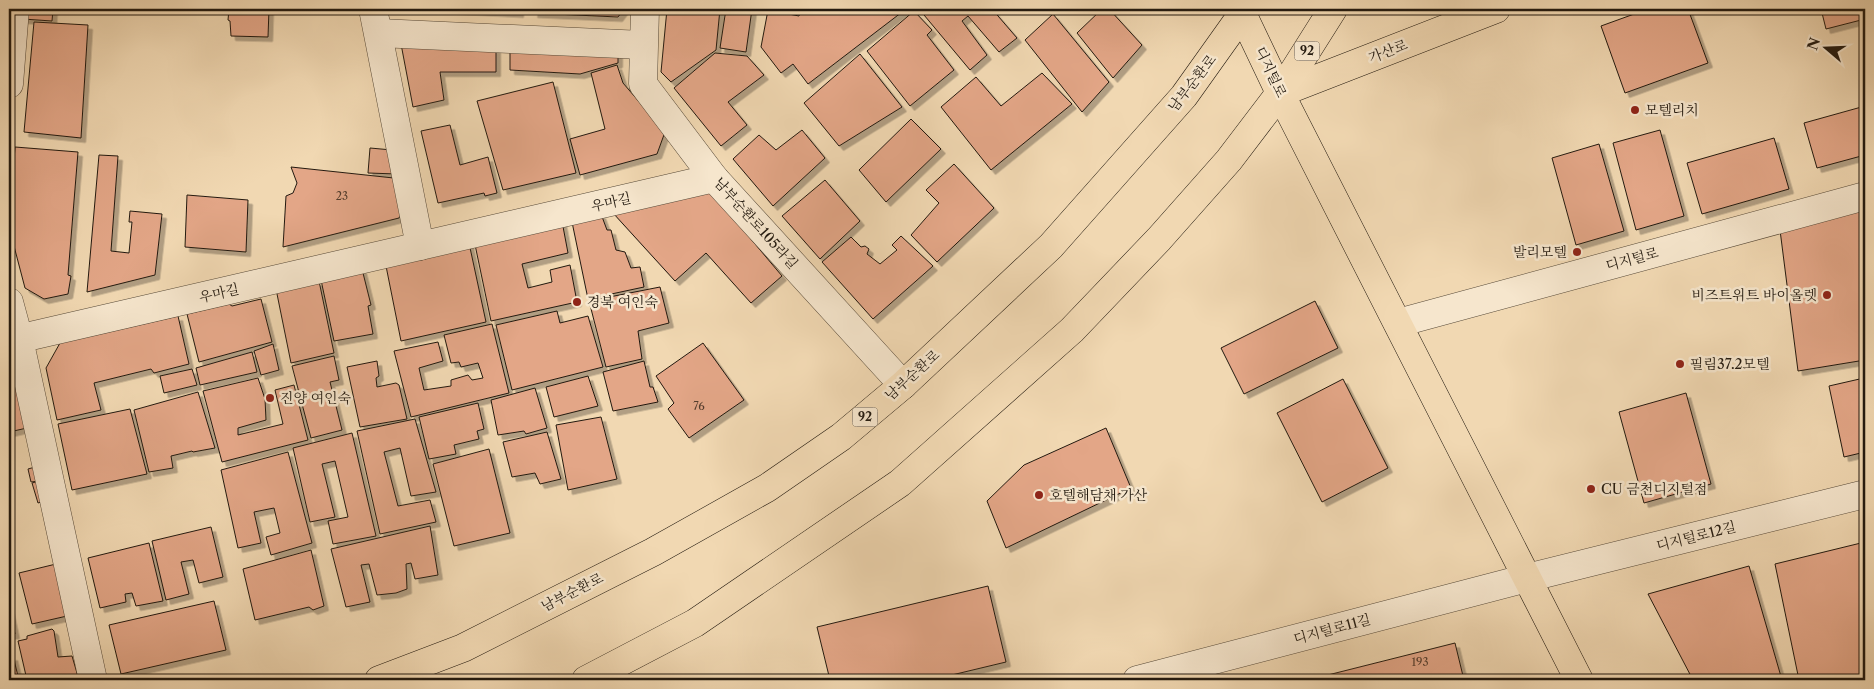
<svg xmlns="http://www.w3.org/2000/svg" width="1874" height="689" viewBox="0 0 1874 689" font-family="'Libre Caslon Text','Noto Serif KR',serif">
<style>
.building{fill:#e3a687;stroke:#22190f;filter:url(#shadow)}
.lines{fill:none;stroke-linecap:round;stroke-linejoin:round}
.minor-casing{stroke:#564938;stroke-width:29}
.major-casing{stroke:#22190f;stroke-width:29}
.minor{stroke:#f6e6cd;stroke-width:28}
.major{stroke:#f1d8b2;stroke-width:28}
.poi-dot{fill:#8f2418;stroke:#f6e6cd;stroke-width:2}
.labels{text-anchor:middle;stroke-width:5;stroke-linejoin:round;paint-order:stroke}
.number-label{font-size:11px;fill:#523c2d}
.shield{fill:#f6e6cd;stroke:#625648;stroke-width:1}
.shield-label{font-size:12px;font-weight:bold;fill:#22190f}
.street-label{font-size:14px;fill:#22190f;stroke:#f6e6cd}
.poi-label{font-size:14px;fill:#22190f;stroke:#f6e6cd;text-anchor:start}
</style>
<defs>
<filter id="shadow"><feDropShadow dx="4.5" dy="4.5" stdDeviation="0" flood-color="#0004"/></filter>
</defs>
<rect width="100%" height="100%" fill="#f1d8b2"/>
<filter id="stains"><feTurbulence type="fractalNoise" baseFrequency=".004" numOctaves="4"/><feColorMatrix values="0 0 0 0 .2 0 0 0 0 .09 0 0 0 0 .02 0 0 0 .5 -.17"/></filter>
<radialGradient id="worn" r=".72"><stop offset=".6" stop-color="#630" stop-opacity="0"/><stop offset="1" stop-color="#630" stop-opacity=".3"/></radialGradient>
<!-- building -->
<g class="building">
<polygon points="24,9 53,9 52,21 23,19"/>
<polygon points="229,9 269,9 268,37 231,36 230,21 228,20"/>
<polygon points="443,9 519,9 519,13"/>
<polygon points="534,9 624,9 618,17 533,13"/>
<polygon points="667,9 720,9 716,50 671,82 661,72"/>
<polygon points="726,9 752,9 746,52 720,48"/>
<polygon points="801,9 906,9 808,84 793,64 781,73 761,47 768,10 799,16"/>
<polygon points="919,9 992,9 1017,38 999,52 968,16 962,21 987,55 970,70"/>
<polygon points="1102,9 1109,9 1142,45 1113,78 1077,33"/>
<polygon points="1648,9 1688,9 1708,63 1625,93 1601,26"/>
<polygon points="1821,9 1865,9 1865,19 1826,29"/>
<polygon points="914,11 932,30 927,35 954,70 910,106 867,51"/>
<polygon points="1053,14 1109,82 1082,112 1025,40"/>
<polygon points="34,22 88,25 81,138 24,132"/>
<polygon points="510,41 618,47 618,63 580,74 510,70"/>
<polygon points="496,42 496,72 440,72 444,100 413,107 401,44"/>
<polygon points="715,53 747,56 764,75 728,102 747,125 721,146 674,88"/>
<polygon points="860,54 902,107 839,146 804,103"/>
<polygon points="617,65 623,83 665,132 657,154 580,175 570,139 605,129 591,73"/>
<polygon points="1042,73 1072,104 991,170 941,107 976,77 1001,106"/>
<polygon points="553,82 576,173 503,190 477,101"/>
<polygon points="1865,106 1865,155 1817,168 1804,123"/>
<polygon points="911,119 941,149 886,202 859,170"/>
<polygon points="450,125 460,165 488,157 497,193 485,196 484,193 438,203 421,131"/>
<polygon points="802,130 825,158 773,206 733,159 759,135 776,150"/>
<polygon points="1660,130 1684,216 1636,230 1613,143"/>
<polygon points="1774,138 1789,189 1702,214 1687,163"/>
<polygon points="1599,144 1624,231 1576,245 1552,158"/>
<polygon points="15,147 78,152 68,275 71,276 68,294 44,299 25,288 9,227"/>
<polygon points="370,148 392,150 397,174 368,173"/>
<polygon points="99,155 118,156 111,251 129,253 132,222 129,222 130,211 162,214 155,275 87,292"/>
<polygon points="954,164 994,208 937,262 911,235 939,203 926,190"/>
<polygon points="291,167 403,179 409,200 399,218 283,247 286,196 293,193 297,183"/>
<polygon points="825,180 860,221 820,259 782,216"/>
<polygon points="692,187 713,194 782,276 751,303 706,253 675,281 613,213"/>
<polygon points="187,195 248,200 246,252 185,247"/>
<polygon points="1865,209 1865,360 1798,371 1780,230"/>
<polygon points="601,214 607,230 611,230 616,250 625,252 631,268 640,267 644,287 588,299 572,222"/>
<polygon points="561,216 568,253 522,264 528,288 552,282 550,270 570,265 577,302 491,321 473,235"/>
<polygon points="901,236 933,266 873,319 822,262 851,237 861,247 865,246 869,249 867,254 880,264 897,250 892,245"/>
<polygon points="469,243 486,322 401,341 385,261"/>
<polygon points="362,269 371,305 368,306 373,334 334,341 321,280"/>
<polygon points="319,281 334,353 291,363 276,289"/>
<polygon points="660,287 669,323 638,331 642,359 606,367 589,301"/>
<polygon points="261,299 272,342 199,362 187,314 229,304 232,306"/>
<polygon points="1315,301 1338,348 1244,394 1221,348"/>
<polygon points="557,311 560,323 588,316 603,367 512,390 496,325"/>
<polygon points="178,316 189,364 154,373 151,369 94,383 101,410 57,420 46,368 60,343"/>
<polygon points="492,324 509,393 411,417 394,351 438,342 443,361 419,368 424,390 451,386 451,380 468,375 472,380 483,378 478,363 461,367 459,362 451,363 444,335"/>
<polygon points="703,343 744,400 689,438 668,409 674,403 656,376"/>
<polygon points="273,344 279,370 261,375 254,351"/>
<polygon points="252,352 257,372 200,385 196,368"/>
<polygon points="334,356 339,380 330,382 342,430 311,438 292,366"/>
<polygon points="377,361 379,376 376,378 377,387 396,383 399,385 407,419 360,427 347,367"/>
<polygon points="644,361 650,387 653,387 658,402 613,411 603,372"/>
<polygon points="192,369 197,385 164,393 160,376"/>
<polygon points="9,373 15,376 27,428 9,432"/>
<polygon points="588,376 598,406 554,417 546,387"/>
<polygon points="258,378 265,399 266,420 238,428 238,435 283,424 275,390 294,385 308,440 222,462 203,391"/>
<polygon points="1864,378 1865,386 1865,452 1844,457 1829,386"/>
<polygon points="1343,379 1388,468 1322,502 1277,413"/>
<polygon points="535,388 547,428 526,434 524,431 498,435 491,400"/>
<polygon points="198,392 215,448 193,452 192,451 171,456 173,468 149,472 134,410"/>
<polygon points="1686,393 1711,484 1644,503 1619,412"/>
<polygon points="478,403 484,429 477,431 479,439 454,445 456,454 429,459 419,417"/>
<polygon points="130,409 147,474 72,490 58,424"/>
<polygon points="601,417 617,479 568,490 556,425"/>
<polygon points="415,419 436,492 411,496 400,448 384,452 398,506 430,500 436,522 380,534 357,431"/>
<polygon points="1106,428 1131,488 1006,548 987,501 1024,465"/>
<polygon points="547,432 561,479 540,484 535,473 512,477 503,442"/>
<polygon points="352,433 376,536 333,544 328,521 348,517 335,461 322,464 335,517 310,522 293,448"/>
<polygon points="489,449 510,533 454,546 433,464"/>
<polygon points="288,452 312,543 271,555 266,537 280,533 274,508 254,512 261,543 238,548 221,470"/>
<polygon points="35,467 39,481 31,482 28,469"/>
<polygon points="39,481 44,501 38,503 32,483"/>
<polygon points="430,526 438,575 415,579 411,563 406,564 407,589 396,593 377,595 369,564 361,565 370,602 346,607 331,549"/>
<polygon points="211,527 223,577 199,583 193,560 181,562 189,594 166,600 152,541"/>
<polygon points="1865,542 1865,680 1799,680 1775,564"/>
<polygon points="149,543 163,601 136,606 132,593 125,594 126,602 100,608 88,558"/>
<polygon points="311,550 324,606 313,610 309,607 255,620 243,569"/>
<polygon points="56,564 67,616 32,624 19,573"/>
<polygon points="1749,566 1782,680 1693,680 1648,594"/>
<polygon points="988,586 1006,662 931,680 830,680 817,627"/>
<polygon points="214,601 226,650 121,674 109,625"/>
<polygon points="9,606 15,634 9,635"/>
<polygon points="52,629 54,631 58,657 72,656 79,680 27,680 18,641 27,639 27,636"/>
<polygon points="1455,643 1464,680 1308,680"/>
<polygon points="13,656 19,680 9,680 9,657"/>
</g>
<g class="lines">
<defs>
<g id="minor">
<polyline points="373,9 420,246"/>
<polyline points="645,9 643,84 714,178 903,385"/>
<polyline points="379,33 643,45"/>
<polyline points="9,84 15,9"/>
<polyline points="9,302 19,339 93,680"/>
<polyline points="1398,323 1865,196"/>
<polyline points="9,341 714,178"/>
<polyline points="1137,680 1527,578 1865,494"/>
</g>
<g id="major">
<polyline points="1240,9 1280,93 1579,680"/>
<polyline points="1280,93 1496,9"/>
<polyline points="379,680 463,648 653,552 767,488 841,437 903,385 1051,246 1184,96 1246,9"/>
<polyline points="586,680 695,623 900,483 1072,330 1159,239 1229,160 1280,93 1333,9"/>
</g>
</defs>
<!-- minor casing -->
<use href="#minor" class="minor-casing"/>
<!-- major casing -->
<use href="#major" class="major-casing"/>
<!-- minor -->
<use href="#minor" class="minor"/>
<!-- major -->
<use href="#major" class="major"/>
</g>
<!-- markers -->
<g class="poi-dot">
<circle cx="1635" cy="110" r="5"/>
<circle cx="1577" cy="252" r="5"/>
<circle cx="1827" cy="295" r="5"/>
<circle cx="577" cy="302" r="5"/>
<circle cx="1680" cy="364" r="5"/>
<circle cx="270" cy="398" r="5"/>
<circle cx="1591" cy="489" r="5"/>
<circle cx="1039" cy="495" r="5"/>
</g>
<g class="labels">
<!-- number labels -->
<g class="number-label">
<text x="342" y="200">23</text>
<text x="699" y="410">76</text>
<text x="1420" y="666">193</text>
</g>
<!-- shield labels -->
<g class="shield">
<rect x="1294.5" y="41.5" width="25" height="19" rx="4"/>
<rect x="852.5" y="407.5" width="25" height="19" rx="4"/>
</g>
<g class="shield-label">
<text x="1307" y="55">92</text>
<text x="865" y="421">92</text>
</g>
<!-- street labels -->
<g class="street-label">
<text transform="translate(1388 51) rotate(-21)" y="5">가산로</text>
<text transform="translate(1271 72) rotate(65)" y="5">디지털로</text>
<text transform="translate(1192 83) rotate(-52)" y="5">남부순환로</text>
<text transform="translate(611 202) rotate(-13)" y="5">우마길</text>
<text transform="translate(756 223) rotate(48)" y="5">남부순환로105라길</text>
<text transform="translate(1632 259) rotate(-15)" y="5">디지털로</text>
<text transform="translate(219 293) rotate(-13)" y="5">우마길</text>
<text transform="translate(912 375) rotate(-42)" y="5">남부순환로</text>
<text transform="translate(1696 536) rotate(-14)" y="5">디지털로12길</text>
<text transform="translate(572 592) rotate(-27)" y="5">남부순환로</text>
<text transform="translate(1332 629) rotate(-15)" y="5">디지털로11길</text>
</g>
<!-- poi labels -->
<g class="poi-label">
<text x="1645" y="115">모텔리치</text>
<text x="1567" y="257" text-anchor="end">발리모텔</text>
<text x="1817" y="300" text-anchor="end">비즈트위트 바이올렛</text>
<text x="587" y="307">경북 여인숙</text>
<text x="1690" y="369">필림37.2모텔</text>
<text x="280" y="403">진양 여인숙</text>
<text x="1601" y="494">CU 금천디지털점</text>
<text x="1049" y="500">호텔해담채 가산</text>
</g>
</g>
<!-- margin -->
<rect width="1874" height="689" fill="none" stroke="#f1d8b2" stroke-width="30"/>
<rect x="10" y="10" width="1854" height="669" fill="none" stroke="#22190f" stroke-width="2.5"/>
<rect x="15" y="15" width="1844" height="659" fill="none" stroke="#22190f"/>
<!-- north arrow -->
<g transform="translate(1826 48) rotate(289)" stroke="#f6e6cd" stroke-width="4" paint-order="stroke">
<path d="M0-4L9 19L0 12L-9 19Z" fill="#22190f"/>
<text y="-8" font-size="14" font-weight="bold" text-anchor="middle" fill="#22190f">N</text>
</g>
<rect width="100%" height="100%" filter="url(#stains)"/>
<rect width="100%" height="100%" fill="url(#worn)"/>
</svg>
